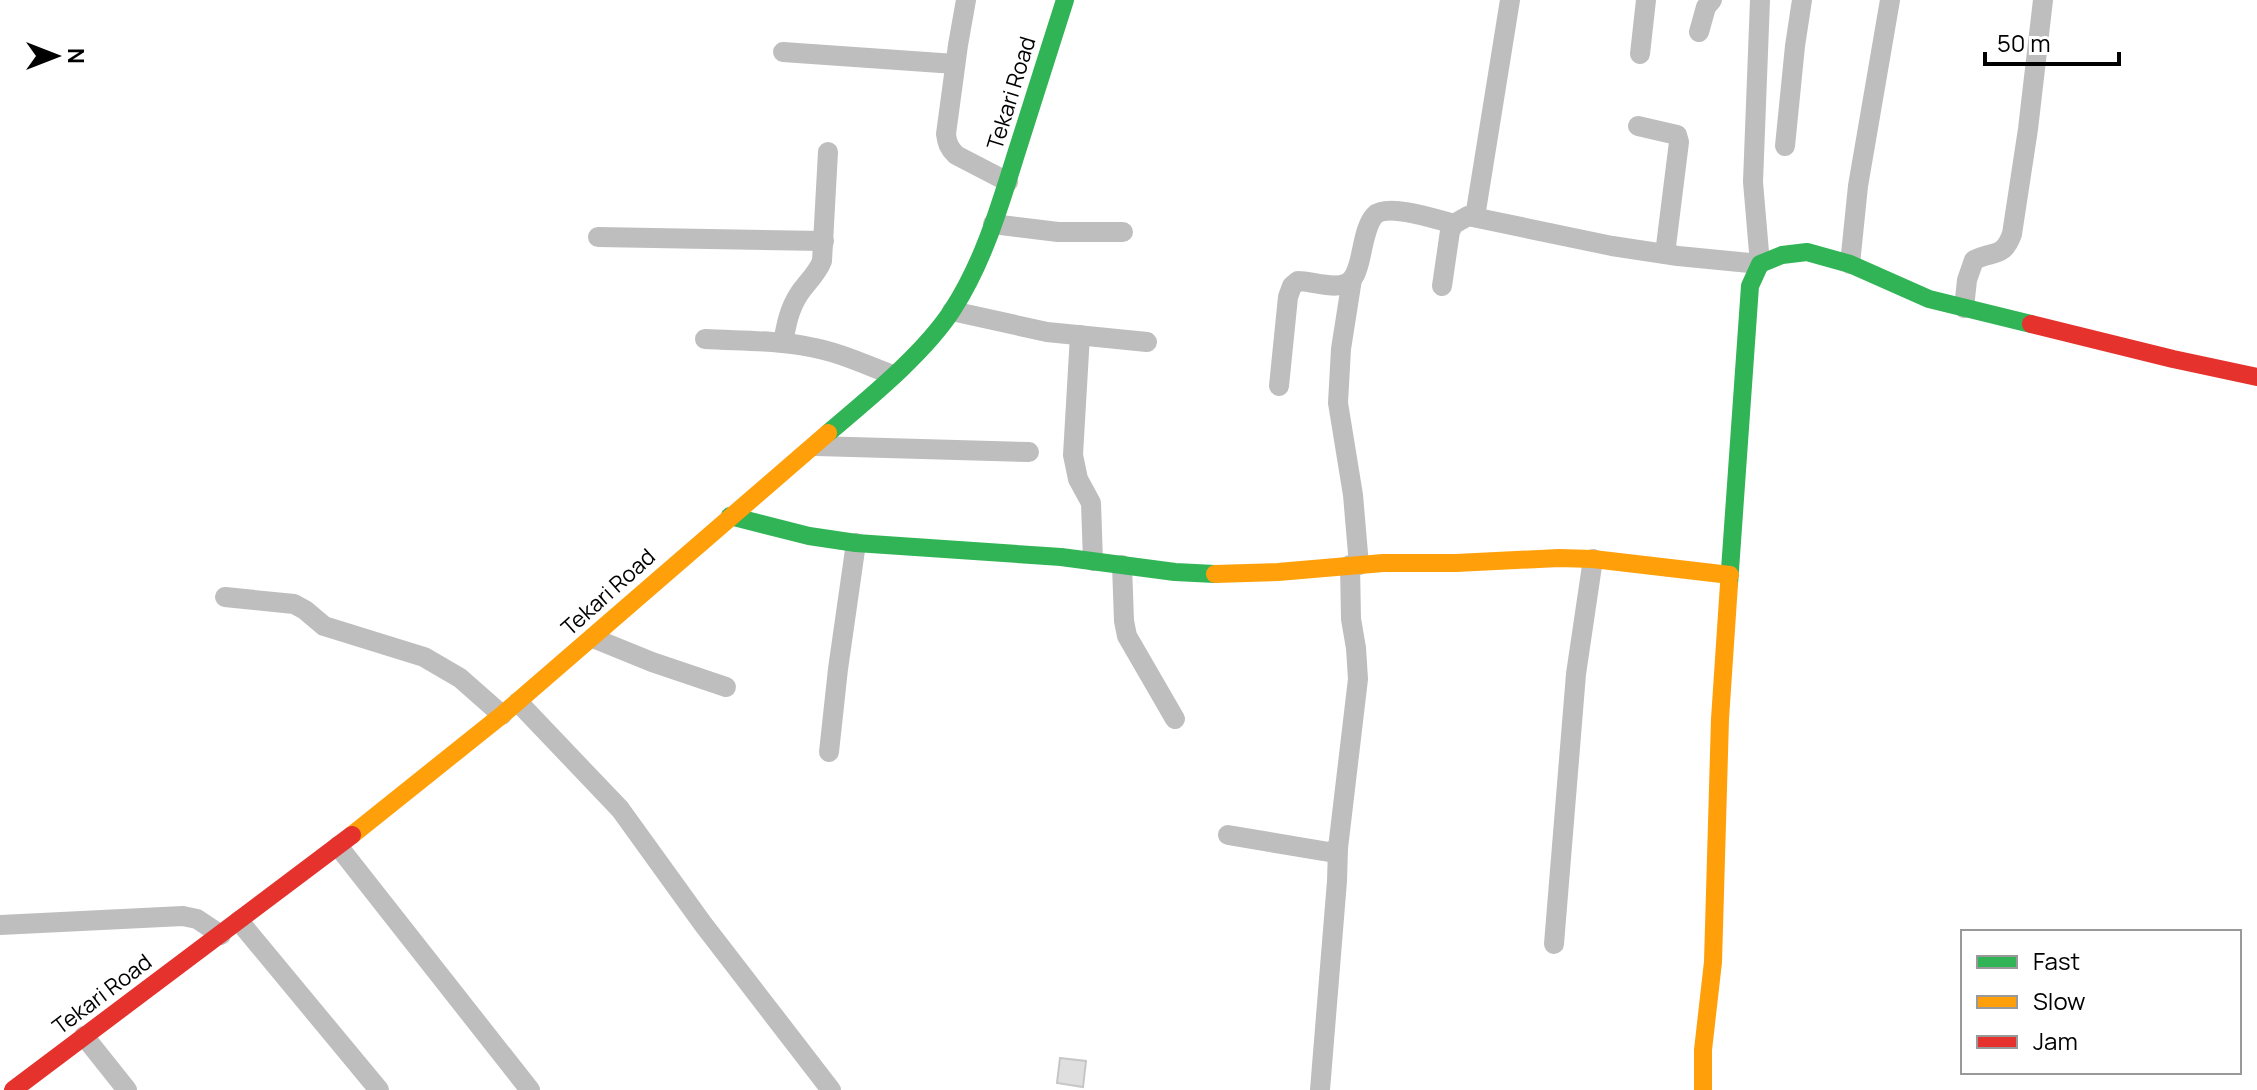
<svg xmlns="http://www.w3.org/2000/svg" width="2257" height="1090" viewBox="0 0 2257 1090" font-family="Manrope,sans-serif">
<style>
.building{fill:#dfdfdf;stroke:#c6c6c6;stroke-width:2}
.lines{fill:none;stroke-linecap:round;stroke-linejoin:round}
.street{stroke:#bebebe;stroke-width:20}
.fast{stroke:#30b455;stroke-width:18}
.slow{stroke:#ff9f0a;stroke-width:18}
.jam{stroke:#e5322d;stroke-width:18}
.labels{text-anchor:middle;stroke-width:8;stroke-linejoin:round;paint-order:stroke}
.street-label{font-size:22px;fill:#000;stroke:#fff}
</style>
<rect width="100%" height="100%" fill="#fff"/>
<!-- building -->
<polygon class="building" points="1060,1058 1086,1061 1083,1087 1057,1083"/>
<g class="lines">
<!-- street -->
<g class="street">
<path d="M966 0 958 45 946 134C947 143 949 148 956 155L1008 182"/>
<polyline points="1699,32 1706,7 1712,0"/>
<polyline points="783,52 955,64"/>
<polyline points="1640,54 1646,0"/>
<polyline points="1638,126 1677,135 1679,142 1665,254"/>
<polyline points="1785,146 1795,46 1802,0"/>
<polyline points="1475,217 1510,0"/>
<polyline points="993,224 1058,232 1123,232"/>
<polyline points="598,237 824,241"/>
<polyline points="1850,264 1858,186 1890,0"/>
<polyline points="1352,279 1341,349 1338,403 1353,495 1359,565"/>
<polyline points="1442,286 1450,231 1454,224 1468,216 1612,246 1678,256 1760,264 1753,182 1760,0"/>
<path d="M1964 308 1967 280 1974 260C1993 250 2003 259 2012 234L2028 129 2043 0"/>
<polyline points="952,311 1047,332 1147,342"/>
<polyline points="1080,335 1073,455 1078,479 1091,503 1093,561"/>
<path d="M705 339C740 341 776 340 810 347 839 352 866 365 893 375"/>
<path d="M783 343C786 326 789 309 799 294 807 282 817 274 822 261L828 152"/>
<path d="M1279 386 1288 297 1292 286 1298 281C1312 281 1334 290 1347 283 1355 279 1357 270 1359 263 1363 249 1365 225 1375 215 1388 203 1439 220 1454 224"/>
<polyline points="816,446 1029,452"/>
<polyline points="1122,565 1124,621 1127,636 1175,719"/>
<polyline points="225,597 294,604 305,610 324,626 424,657 460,678 502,715"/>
<polyline points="593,638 652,662 726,687"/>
<polyline points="518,702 620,809 703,924 831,1090"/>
<polyline points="829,752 838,669 856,543"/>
<polyline points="1228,835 1329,852 1338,848 1358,679 1356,648 1351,619 1350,565"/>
<polyline points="338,846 530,1090"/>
<polyline points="239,921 379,1090"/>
<polyline points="0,925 183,916 197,919 221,935"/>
<polyline points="1554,944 1576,674 1593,559"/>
<polyline points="84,1036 127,1090"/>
<polyline points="1320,1090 1337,881 1338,848"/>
</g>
<!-- fast -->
<g class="fast">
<path d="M828 433C868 399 925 353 953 309 984 261 1000 205 1017 151 1033 101 1049 50 1065 0"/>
<polyline points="730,516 809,536 856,543 1061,557 1175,572 1215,574"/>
<polyline points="1729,584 1750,286 1760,264 1782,255 1807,252 1850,264 1929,299 2031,324"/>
</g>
<!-- slow -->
<g class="slow">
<polyline points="1215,574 1278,572 1383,563 1456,563 1559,558 1593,559 1730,575"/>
<polyline points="352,835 502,715 828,433"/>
<polyline points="1703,1090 1703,1050 1713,962 1720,719 1729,584"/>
</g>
<!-- jam -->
<g class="jam">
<polyline points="2031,324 2173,359 2257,377"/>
<polyline points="13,1090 352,835"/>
</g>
</g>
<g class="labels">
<!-- street labels -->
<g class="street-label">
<text transform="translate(1011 93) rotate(-73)" y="8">Tekari Road</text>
<text transform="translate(608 592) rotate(-42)" y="8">Tekari Road</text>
<text transform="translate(102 994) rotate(-37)" y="8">Tekari Road</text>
</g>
</g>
<!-- legend -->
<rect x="1961" y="930" width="280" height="144" fill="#ffffff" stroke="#999999" stroke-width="2"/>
<rect x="1977" y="956" width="40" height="12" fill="#30b455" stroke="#999999" stroke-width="2"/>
<text x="2033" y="970" font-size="24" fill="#000000">Fast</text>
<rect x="1977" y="996" width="40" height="12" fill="#ff9f0a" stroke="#999999" stroke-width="2"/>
<text x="2033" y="1010" font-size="24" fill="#000000">Slow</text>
<rect x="1977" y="1036" width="40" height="12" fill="#e5322d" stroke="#999999" stroke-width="2"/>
<text x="2033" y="1050" font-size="24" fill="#000000">Jam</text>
<!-- north arrow -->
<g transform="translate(56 56) rotate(90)" stroke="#ffffff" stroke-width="6" paint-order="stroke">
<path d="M0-6L14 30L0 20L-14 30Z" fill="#000000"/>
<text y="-12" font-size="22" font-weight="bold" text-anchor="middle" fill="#000000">N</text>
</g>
<!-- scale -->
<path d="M1985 52v12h134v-12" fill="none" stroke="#000000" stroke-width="4"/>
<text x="1997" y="52" font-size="24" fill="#000000" stroke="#ffffff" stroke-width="6" paint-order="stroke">50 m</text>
</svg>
